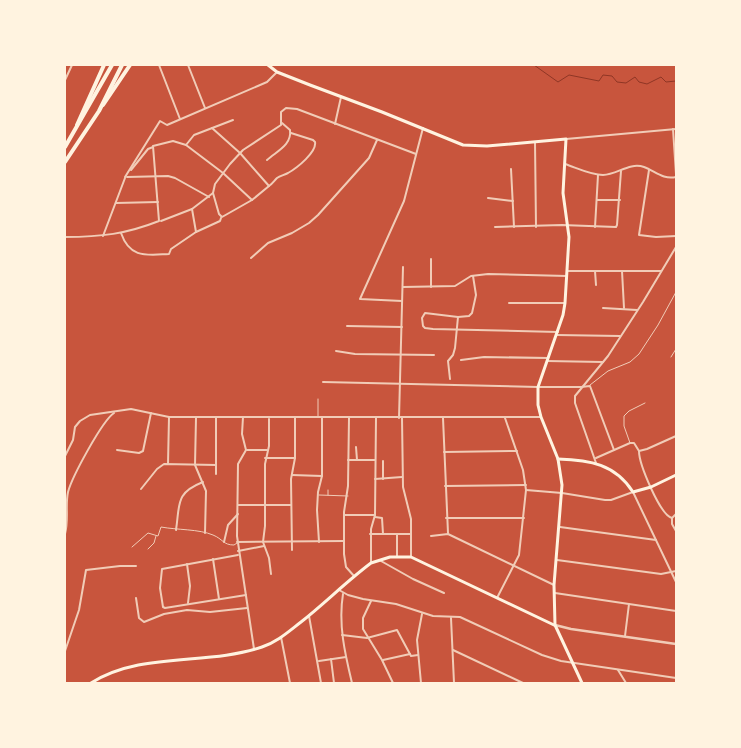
<svg xmlns="http://www.w3.org/2000/svg" width="741" height="748" viewBox="0 0 741 748" font-family="'Roboto Condensed',sans-serif">
<style>
.lines{fill:none;stroke-linecap:round;stroke-linejoin:round}
.stream{stroke:#8f3625;stroke-width:1}
.service{stroke:#f1ccb7;stroke-width:1}
.minor{stroke:#f1ccb7;stroke-width:2}
.tertiary{stroke:#f1ccb7;stroke-width:2.5}
.secondary{stroke:#fff3e0;stroke-width:3}
.trunk{stroke:#fff3e0;stroke-width:4}
</style>
<rect width="100%" height="100%" fill="#c8553d"/>
<g class="lines">
<!-- stream -->
<polyline class="stream" points="534,65 558,82 569,75 599,81 603,75 612,76 617,82 626,83 635,77 639,82 647,84 661,77 666,82 676,81"/>
<!-- service -->
<g class="service">
<polyline points="671,357 676,349"/>
<polyline points="590,385 608,371 630,362 639,354 658,325 676,292"/>
<polyline points="318,399 318,416"/>
<polyline points="630,443 624,426 624,416 629,411 645,403"/>
<polyline points="328,490 328,495"/>
<polyline points="319,495 348,496"/>
<path d="M132 547 148 533 158 536 161 527C177 530 199 529 213 535 223 539 223 545 234 545L237 543"/>
<polyline points="148,549 154,543 156,536"/>
</g>
<!-- minor -->
<g class="minor">
<polyline points="159,65 180,119"/>
<polyline points="188,65 205,108"/>
<polyline points="65,80 72,65"/>
<polyline points="335,124 341,97"/>
<path d="M212 128 240 153 269 186C272 184 274 181 277 178 280 176 284 175 288 173 297 168 317 152 315 142L313 140 291 133"/>
<polyline points="673,129 676,174"/>
<polyline points="566,139 676,129"/>
<polyline points="535,142 536,227"/>
<polyline points="186,145 223,173 252,200 222,217 219,214 213,193 215,184 230,164 243,150 281,125 281,112 286,108 297,109 416,154"/>
<path d="M267 160C277 151 292 145 290 130L282 123"/>
<path d="M565 164C577 168 591 175 603 175 617 175 629 162 644 167 655 171 663 180 676 177"/>
<polyline points="511,169 514,227"/>
<polyline points="131,170 148,149 153,147"/>
<polyline points="649,170 639,235 656,237 676,236"/>
<polyline points="125,177 160,121 167,125 267,82 276,73"/>
<polyline points="127,177 168,176 175,178 209,197"/>
<polyline points="488,198 513,201"/>
<polyline points="252,200 269,186"/>
<polyline points="597,200 620,200"/>
<polyline points="116,203 158,202"/>
<polyline points="192,209 196,232 220,221 221,218"/>
<polyline points="161,221 192,209 213,193"/>
<polyline points="495,227 562,225 616,227 617,225 621,171"/>
<polyline points="595,227 598,175"/>
<path d="M121 233C130 259 147 255 169 254L171 249 196 232"/>
<polyline points="103,236 125,178"/>
<path d="M65 237C101 237 126 234 159 221L153 146 173 141 186 145 194 135 233 120"/>
<polyline points="251,258 268,243 292,233 309,223 318,215 369,158 377,140"/>
<polyline points="431,259 431,287"/>
<polyline points="568,271 661,271"/>
<polyline points="595,271 596,285"/>
<polyline points="622,271 624,308"/>
<polyline points="473,276 476,295 472,313 469,316 458,317 425,313 422,318 423,326 425,328 433,329 558,332"/>
<polyline points="403,287 455,286 471,276 488,274 567,276"/>
<polyline points="402,301 360,299 404,201 423,128"/>
<polyline points="509,303 565,303"/>
<polyline points="603,308 637,310"/>
<polyline points="347,326 402,327"/>
<polyline points="557,335 620,336"/>
<polyline points="336,351 355,354 434,355"/>
<polyline points="461,360 484,357 548,358"/>
<polyline points="547,361 603,362"/>
<polyline points="450,379 448,361 453,355 455,348 458,317"/>
<polyline points="323,382 538,387 581,387 590,386 614,450"/>
<polyline points="243,417 242,434 246,450 238,464 237,536 254,649"/>
<polyline points="196,418 195,465 206,491 205,533"/>
<polyline points="349,418 348,486 344,512 344,554 346,567 354,576"/>
<polyline points="399,418 403,267"/>
<polyline points="402,418 403,487 411,519 411,557"/>
<polyline points="443,418 448,533"/>
<polyline points="269,419 269,446 265,464 265,526 263,542 269,558 271,574"/>
<polyline points="356,447 357,460"/>
<polyline points="117,450 139,453 143,451 151,413"/>
<polyline points="247,450 267,450"/>
<path d="M639 451C639 464 660 515 672 518"/>
<polyline points="639,451 647,449 676,436"/>
<polyline points="444,452 517,451"/>
<polyline points="65,456 73,440 75,427 80,421 90,415 131,409 169,417 541,417"/>
<polyline points="265,458 295,458"/>
<polyline points="596,458 630,443 634,443 639,451"/>
<polyline points="348,460 375,460"/>
<polyline points="383,461 383,479"/>
<polyline points="596,463 575,403 575,396 608,356 643,302 676,247"/>
<polyline points="168,464 169,417"/>
<polyline points="216,474 216,417"/>
<polyline points="292,475 322,476"/>
<polyline points="375,479 402,477"/>
<polyline points="445,486 526,485"/>
<polyline points="141,489 157,469 164,464 216,465"/>
<polyline points="526,490 562,493 605,500 611,500 633,492 676,582"/>
<polyline points="238,505 291,505"/>
<polyline points="345,515 375,515"/>
<polyline points="375,517 382,518 383,534"/>
<polyline points="446,518 524,518"/>
<polyline points="672,518 672,524 676,531"/>
<polyline points="672,518 676,514"/>
<polyline points="560,527 656,540"/>
<path d="M176 530C180 504 175 493 203 482"/>
<path d="M65 534C69 519 65 506 68 492 72 477 102 421 114 413"/>
<polyline points="370,534 410,534"/>
<polyline points="431,536 448,534 554,585"/>
<polyline points="224,542 228,525 238,514"/>
<polyline points="237,542 344,541"/>
<polyline points="319,542 317,510 318,492 322,476 322,418"/>
<polyline points="292,550 291,479 295,458 295,417"/>
<polyline points="238,551 264,546"/>
<polyline points="238,555 162,569 160,588 163,607 165,608 246,595"/>
<polyline points="397,557 397,534"/>
<polyline points="213,559 219,599"/>
<polyline points="557,560 661,574 676,571"/>
<polyline points="381,561 413,579 444,593"/>
<polyline points="371,562 371,529 375,515 376,418"/>
<polyline points="187,564 190,586 188,603"/>
<polyline points="339,590 348,595 363,599 396,604 433,616 460,617 542,655 561,661 676,678"/>
<polyline points="555,593 676,611"/>
<path d="M343 594C338 624 345 654 352 683"/>
<polyline points="136,598 139,618 144,622 164,614 187,610 210,612 247,608"/>
<polyline points="497,598 519,555 526,490 523,470 505,418"/>
<polyline points="371,601 363,618 363,629 382,660 393,683"/>
<polyline points="309,616 321,683"/>
<polyline points="451,618 454,683"/>
<polyline points="342,635 367,638 397,630 411,656 418,655"/>
<polyline points="625,636 629,604"/>
<polyline points="281,637 290,683"/>
<polyline points="453,650 523,683"/>
<polyline points="65,651 79,610 86,570 120,566 136,566"/>
<polyline points="331,659 334,683"/>
<polyline points="383,660 410,654"/>
<polyline points="319,661 346,657"/>
<polyline points="618,670 626,683"/>
<polyline points="421,683 417,640 422,614"/>
</g>
<!-- tertiary -->
<polyline class="tertiary" points="555,625 571,629 676,644"/>
<!-- secondary -->
<g class="secondary">
<polyline points="268,65 277,72 310,85 382,112 463,145 487,146 566,139 563,193 569,237 565,303 563,315 538,387 538,405 541,417 558,459 562,485 554,585 555,625 582,683"/>
<path d="M558 459C590 460 615 464 633 492L651 487 676 475"/>
<path d="M91 683C142 651 207 666 262 647 277 642 288 632 301 622 325 603 347 581 371 563L390 557H411L554 625"/>
</g>
<!-- trunk -->
<g class="trunk">
<polyline points="103,105 130,65"/>
<polyline points="77,125 104,65"/>
<polyline points="65,147 112,65"/>
<polyline points="65,162 99,111 122,65"/>
</g>
</g>
<!-- border -->
<rect width="741" height="748" fill="none" stroke="#fff3e0" stroke-width="132"/>
</svg>
